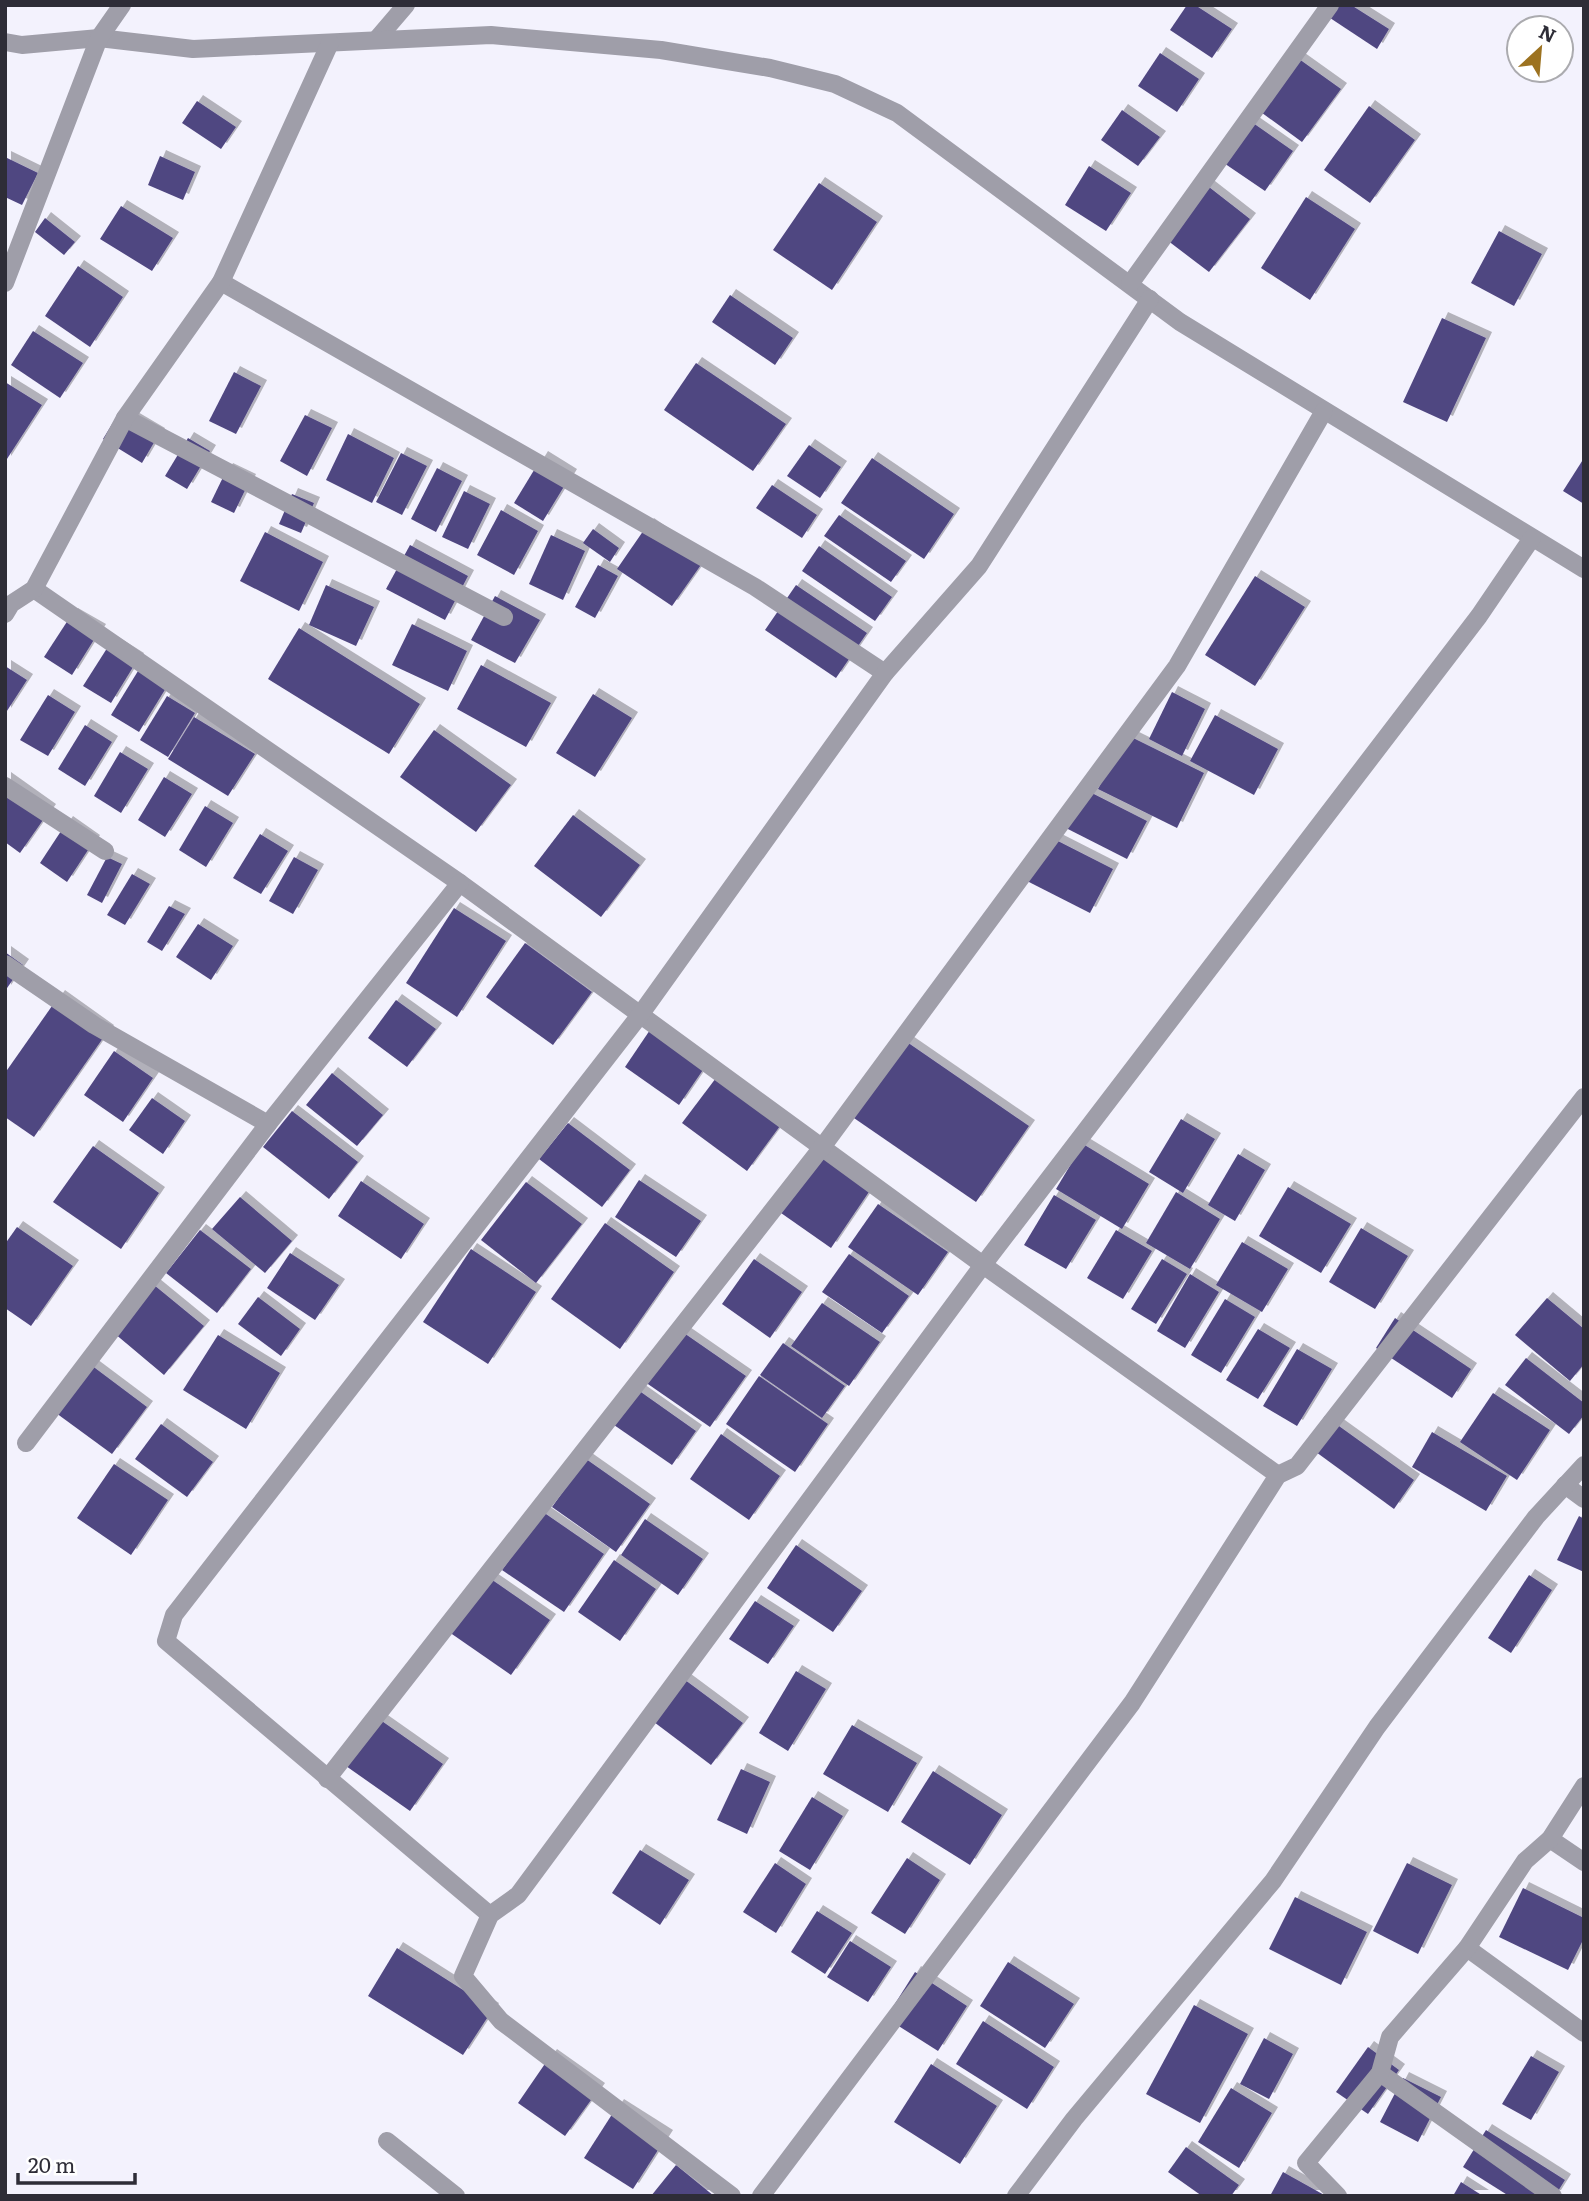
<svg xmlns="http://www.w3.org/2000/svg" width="1589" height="2201" viewBox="0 0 1589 2201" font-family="Literata,serif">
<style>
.building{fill:#504681;filter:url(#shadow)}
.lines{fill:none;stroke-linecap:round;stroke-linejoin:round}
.minor{stroke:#9f9ea9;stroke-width:18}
</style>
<defs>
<filter id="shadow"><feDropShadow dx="6" dy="-6" stdDeviation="0" flood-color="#0004"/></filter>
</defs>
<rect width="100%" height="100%" fill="#f3f2fd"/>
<!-- building -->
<g class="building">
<polygon points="1187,5 1195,5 1232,29 1212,58 1170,30"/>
<polygon points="1325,5 1351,5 1389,29 1377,49 1321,12"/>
<polygon points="1160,53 1199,79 1177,112 1138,86"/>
<polygon points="1292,54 1341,89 1302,142 1254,107"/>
<polygon points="197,101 236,127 221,149 182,123"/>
<polygon points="1369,106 1415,140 1370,203 1324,170"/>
<polygon points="1122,110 1160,137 1138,166 1101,140"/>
<polygon points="1243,116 1293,151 1265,191 1215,157"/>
<polygon points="160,156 195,172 183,200 148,185"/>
<polygon points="5,157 38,173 22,205 5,197"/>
<polygon points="1089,166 1131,193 1106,231 1065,205"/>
<polygon points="1200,180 1250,219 1209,272 1159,234"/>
<polygon points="819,183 877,222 832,290 773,250"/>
<polygon points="1306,197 1355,229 1310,300 1261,268"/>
<polygon points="121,206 173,238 152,271 100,239"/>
<polygon points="45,218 75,242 64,255 35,232"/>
<polygon points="1499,231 1542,254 1514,306 1471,283"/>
<polygon points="78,266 123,297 90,347 45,316"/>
<polygon points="730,295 793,338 775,365 712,322"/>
<polygon points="1442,318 1486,338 1447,422 1403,402"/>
<polygon points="33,331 83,363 60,398 11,365"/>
<polygon points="696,363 786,424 753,471 664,410"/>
<polygon points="234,372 261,386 236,434 209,421"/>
<polygon points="5,382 42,405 5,462"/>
<polygon points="120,411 159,434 142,463 103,439"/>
<polygon points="305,415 332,428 307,476 280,461"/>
<polygon points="348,434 394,458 372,503 326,480"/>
<polygon points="188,438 210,451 187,489 165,476"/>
<polygon points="809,445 841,467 820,498 787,476"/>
<polygon points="401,453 427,466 402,515 376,502"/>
<polygon points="542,457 571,475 543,521 514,503"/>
<polygon points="872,458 954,514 924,559 841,503"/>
<polygon points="1584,458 1584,504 1563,491"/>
<polygon points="437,468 462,481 436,532 411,519"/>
<polygon points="227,469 250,480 234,513 211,502"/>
<polygon points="772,485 817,515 802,538 756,508"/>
<polygon points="464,491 490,504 468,549 442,537"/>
<polygon points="292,494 314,503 301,533 279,524"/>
<polygon points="501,510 538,531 514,575 477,555"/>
<polygon points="839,515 906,561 891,582 824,536"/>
<polygon points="648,524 703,562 672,606 617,569"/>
<polygon points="593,529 619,548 610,562 583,543"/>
<polygon points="265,532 323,562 299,611 240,581"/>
<polygon points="551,535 585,551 563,600 529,584"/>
<polygon points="410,545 468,576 445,620 386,589"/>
<polygon points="819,546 892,597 875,621 802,571"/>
<polygon points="598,565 618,576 595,618 575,607"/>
<polygon points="1255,576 1305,607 1255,686 1205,655"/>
<polygon points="326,585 374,607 356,646 309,625"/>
<polygon points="796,585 867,633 836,678 765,630"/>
<polygon points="495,596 540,620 515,663 471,640"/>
<polygon points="72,614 100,630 72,675 44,657"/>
<polygon points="412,624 467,651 448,691 392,665"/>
<polygon points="299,628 420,704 389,754 268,679"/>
<polygon points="111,642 138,659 111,703 83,686"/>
<polygon points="481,665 551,703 526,747 457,709"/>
<polygon points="5,666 27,680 5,714"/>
<polygon points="138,671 166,688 139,732 111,715"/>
<polygon points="1172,692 1205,709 1182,756 1149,739"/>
<polygon points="593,694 632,718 595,777 556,753"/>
<polygon points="48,695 75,712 48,756 20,740"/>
<polygon points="167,696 195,713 168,757 140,740"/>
<polygon points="1215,715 1278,749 1254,795 1190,761"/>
<polygon points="194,717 255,754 228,796 168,759"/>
<polygon points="85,725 112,742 85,786 58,769"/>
<polygon points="434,730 511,785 476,832 400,777"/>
<polygon points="1125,734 1204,773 1177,828 1098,789"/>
<polygon points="120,752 148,769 121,813 94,796"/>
<polygon points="164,777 192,794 165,837 138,820"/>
<polygon points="5,778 50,810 20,853 5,842"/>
<polygon points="1078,786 1147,821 1127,859 1058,824"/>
<polygon points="205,806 233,823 206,867 179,850"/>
<polygon points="573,815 640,865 601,917 534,866"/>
<polygon points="67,822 94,841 67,882 40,863"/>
<polygon points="260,834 288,851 261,894 233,878"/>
<polygon points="1048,836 1113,869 1090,913 1025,880"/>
<polygon points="107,857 122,864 102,903 87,895"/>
<polygon points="294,857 318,870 293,914 269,901"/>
<polygon points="132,874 150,884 125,925 107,915"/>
<polygon points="169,906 185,914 162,951 147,942"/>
<polygon points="454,908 506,941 457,1017 406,983"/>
<polygon points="198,924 233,946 211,980 176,957"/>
<polygon points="525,943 592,992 553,1045 486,997"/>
<polygon points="5,952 23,965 5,991"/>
<polygon points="59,996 108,1031 34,1137 5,1117 5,1073"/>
<polygon points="396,1000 436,1029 407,1067 368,1038"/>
<polygon points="652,1027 707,1064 679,1105 625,1067"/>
<polygon points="904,1040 1029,1126 976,1202 851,1116"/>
<polygon points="114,1051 153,1078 123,1122 84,1095"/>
<polygon points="332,1073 383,1115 357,1146 306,1105"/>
<polygon points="719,1074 783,1122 747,1171 682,1123"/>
<polygon points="152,1098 185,1121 163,1154 129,1130"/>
<polygon points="292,1111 358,1162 329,1199 263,1147"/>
<polygon points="1181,1119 1215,1139 1183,1193 1149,1172"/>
<polygon points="568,1123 630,1170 602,1207 539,1159"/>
<polygon points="1083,1144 1149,1184 1122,1229 1056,1189"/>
<polygon points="813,1145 873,1186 831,1248 771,1206"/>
<polygon points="93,1146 159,1193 121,1249 53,1202"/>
<polygon points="1238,1154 1265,1170 1235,1221 1208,1205"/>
<polygon points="639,1180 701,1221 676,1257 615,1217"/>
<polygon points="361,1181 424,1224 401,1259 338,1216"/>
<polygon points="526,1182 582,1224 536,1283 481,1240"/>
<polygon points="1288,1187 1351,1224 1321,1273 1259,1236"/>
<polygon points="1176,1192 1220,1219 1190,1269 1146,1243"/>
<polygon points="1054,1195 1096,1220 1066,1269 1024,1245"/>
<polygon points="240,1197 292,1241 265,1273 212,1229"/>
<polygon points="878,1204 948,1252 918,1295 848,1247"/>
<polygon points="605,1223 674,1272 620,1349 551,1299"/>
<polygon points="17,1227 73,1266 31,1326 5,1308 5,1244"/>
<polygon points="1361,1228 1408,1256 1375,1309 1329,1282"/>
<polygon points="200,1230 251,1269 217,1313 166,1273"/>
<polygon points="1116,1230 1152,1251 1123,1299 1087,1278"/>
<polygon points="1242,1242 1288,1269 1262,1312 1216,1285"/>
<polygon points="471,1249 536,1292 488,1364 423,1322"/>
<polygon points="290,1253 339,1285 315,1320 267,1288"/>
<polygon points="849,1254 909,1296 882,1333 822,1292"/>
<polygon points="754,1259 802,1292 770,1338 722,1304"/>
<polygon points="1162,1259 1187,1274 1156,1324 1131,1309"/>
<polygon points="1190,1274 1219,1292 1185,1348 1157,1331"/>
<polygon points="154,1285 204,1326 164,1375 114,1333"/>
<polygon points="258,1297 300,1329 281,1356 238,1324"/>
<polygon points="1547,1298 1584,1329 1584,1364 1570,1381 1515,1335"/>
<polygon points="1225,1299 1255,1317 1221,1373 1191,1355"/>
<polygon points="822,1303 880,1342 849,1386 791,1346"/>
<polygon points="1395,1318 1471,1369 1452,1398 1376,1348"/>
<polygon points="1258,1329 1290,1348 1258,1399 1226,1380"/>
<polygon points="681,1331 746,1376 710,1427 645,1382"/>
<polygon points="218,1335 280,1373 246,1429 183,1390"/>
<polygon points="783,1343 845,1386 822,1418 760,1375"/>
<polygon points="1297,1349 1332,1369 1297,1426 1263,1406"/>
<polygon points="1526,1358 1584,1403 1584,1415 1569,1434 1505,1385"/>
<polygon points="91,1365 147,1407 112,1454 56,1413"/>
<polygon points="759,1376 828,1424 795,1472 726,1424"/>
<polygon points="638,1390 696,1431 672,1465 614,1425"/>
<polygon points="1493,1393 1550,1430 1517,1480 1460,1442"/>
<polygon points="1325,1416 1414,1480 1394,1509 1305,1444"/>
<polygon points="161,1424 213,1462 187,1497 135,1459"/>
<polygon points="1432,1432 1507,1476 1486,1511 1412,1467"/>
<polygon points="721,1434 780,1476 749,1520 690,1479"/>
<polygon points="586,1459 650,1504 616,1552 552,1507"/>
<polygon points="114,1464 168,1500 131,1555 77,1518"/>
<polygon points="543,1512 604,1554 564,1612 502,1570"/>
<polygon points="1579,1516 1584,1519 1584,1572 1557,1560"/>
<polygon points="645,1519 703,1559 678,1595 621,1555"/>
<polygon points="796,1545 862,1591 833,1632 767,1588"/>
<polygon points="614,1560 656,1589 620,1641 578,1612"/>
<polygon points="1529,1575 1552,1590 1511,1653 1488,1638"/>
<polygon points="488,1577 550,1620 511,1675 449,1632"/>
<polygon points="755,1601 794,1626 768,1664 729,1639"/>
<polygon points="796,1671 826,1689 788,1751 759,1733"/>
<polygon points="677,1674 743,1723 711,1765 646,1716"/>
<polygon points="369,1712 443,1764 410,1811 336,1759"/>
<polygon points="852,1725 917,1763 888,1812 823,1774"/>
<polygon points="741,1769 770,1782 747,1834 717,1820"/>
<polygon points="933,1771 1002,1815 970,1865 901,1822"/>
<polygon points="812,1797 843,1816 810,1870 779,1851"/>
<polygon points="640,1850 689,1880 660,1925 612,1893"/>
<polygon points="907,1858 940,1880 905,1934 871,1913"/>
<polygon points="775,1863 806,1884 776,1933 743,1912"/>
<polygon points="1407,1863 1452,1885 1418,1954 1373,1931"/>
<polygon points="1523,1888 1584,1918 1584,1938 1568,1970 1499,1937"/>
<polygon points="1295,1897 1367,1932 1341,1985 1269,1949"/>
<polygon points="817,1911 852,1933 825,1974 791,1952"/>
<polygon points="850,1941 891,1967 868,2002 827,1977"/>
<polygon points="397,1948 493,2009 463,2055 368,1996"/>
<polygon points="1008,1962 1074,2004 1045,2048 980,2006"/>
<polygon points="915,1972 967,2006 938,2051 886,2018"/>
<polygon points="1194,2005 1248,2034 1200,2123 1146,2094"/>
<polygon points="983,2021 1054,2067 1027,2109 956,2064"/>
<polygon points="1264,2038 1293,2054 1269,2099 1240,2084"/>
<polygon points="1368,2047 1399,2070 1368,2114 1336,2092"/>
<polygon points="551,2055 599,2089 565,2136 518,2103"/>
<polygon points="1531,2056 1559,2072 1531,2120 1502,2104"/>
<polygon points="931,2064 997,2106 960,2164 894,2122"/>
<polygon points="1403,2078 1441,2097 1418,2142 1380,2122"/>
<polygon points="1231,2088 1272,2113 1239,2168 1198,2142"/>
<polygon points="618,2105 667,2136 633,2189 584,2158"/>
<polygon points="1486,2130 1565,2180 1555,2196 1509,2196 1463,2167"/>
<polygon points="1186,2147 1239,2185 1231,2196 1202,2196 1168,2172"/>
<polygon points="676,2165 714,2196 651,2196"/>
<polygon points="1283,2172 1326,2196 1270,2196"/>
<polygon points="1461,2182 1483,2196 1453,2196"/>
</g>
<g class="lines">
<!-- minor -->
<g class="minor">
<polyline points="376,40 406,5"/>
<polyline points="5,42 22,45 99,38 193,49 491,35 661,50 770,68 835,84 897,113 1180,322 1584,569"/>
<polyline points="221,282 755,587 885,673"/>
<polyline points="5,283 99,38 122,5"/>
<polyline points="1130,284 1330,5"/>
<polyline points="125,418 504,617"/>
<polyline points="34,589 460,883 983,1265 1278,1475"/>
<polyline points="5,614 11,604 34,589 125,418 221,282 330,43"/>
<polyline points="5,786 105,851"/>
<polyline points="5,964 94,1025 268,1124"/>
<polyline points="26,1443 268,1124 460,883"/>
<polyline points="1565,1485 1584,1499"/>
<polyline points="327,1779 823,1146 1177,666 1324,411"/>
<polyline points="1550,1839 1584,1862"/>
<polyline points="490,1915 166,1641 174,1615 640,1015 885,673 979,566 1150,299"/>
<polyline points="1467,1948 1584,2033"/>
<polyline points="1380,2073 1553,2196"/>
<polyline points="387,2141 456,2196"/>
<polyline points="732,2196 501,2021 463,1976 490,1915 518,1895 983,1265 1479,616 1532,538"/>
<polyline points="761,2196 1132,1703 1278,1475 1297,1466 1584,1097"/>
<polyline points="1016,2196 1074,2119 1273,1881 1377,1727 1536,1517 1584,1465"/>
<polyline points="1338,2196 1306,2163 1380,2073 1390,2037 1467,1948 1525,1861 1550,1839 1584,1786"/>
</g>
</g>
<!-- border -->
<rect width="1589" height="2201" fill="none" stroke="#2e2d37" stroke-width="14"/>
<!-- north arrow -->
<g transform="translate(1540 49) rotate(26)"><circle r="33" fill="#ffffff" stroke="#ababaf" stroke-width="2"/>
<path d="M0-5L12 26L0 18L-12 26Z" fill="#9c7220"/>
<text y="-10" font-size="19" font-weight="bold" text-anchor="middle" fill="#2e2d37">N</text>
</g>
<!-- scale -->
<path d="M18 2173v10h117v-10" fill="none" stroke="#2e2d37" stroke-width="3.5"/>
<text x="28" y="2173" font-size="21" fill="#2e2d37" stroke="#ffffff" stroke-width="5" paint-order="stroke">20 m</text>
</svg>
